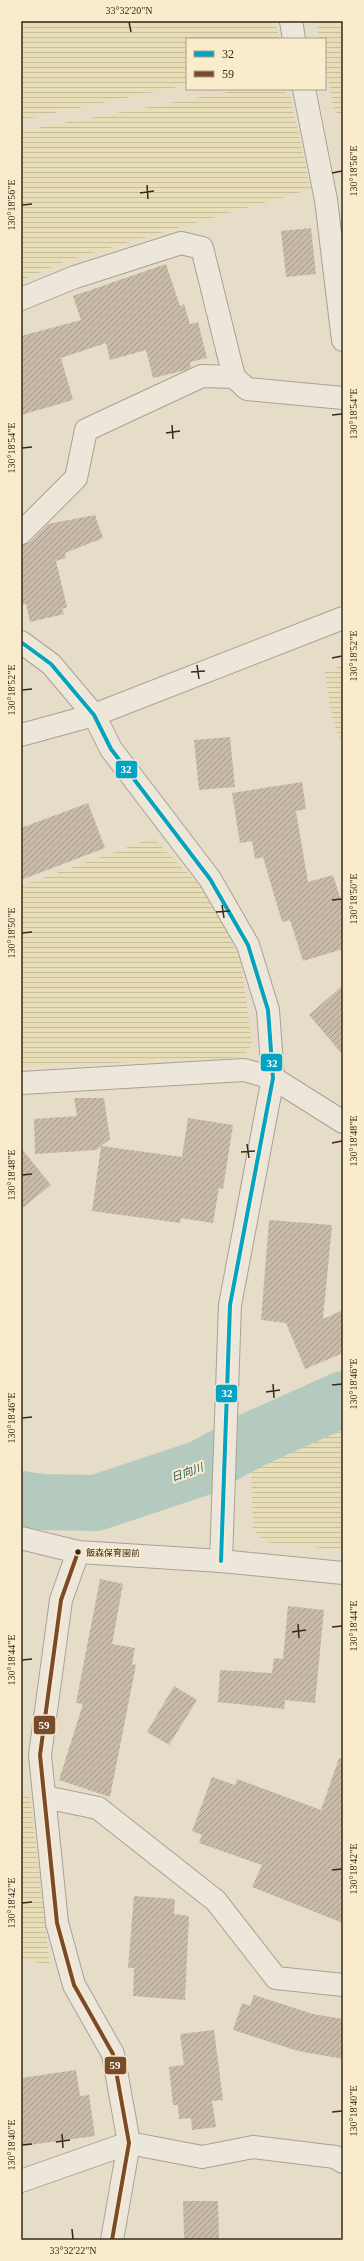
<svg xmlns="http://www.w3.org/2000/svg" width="364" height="2261" viewBox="0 0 364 2261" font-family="'Times New Roman','Noto Sans JP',serif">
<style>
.farmland{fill:url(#farmland-rules)}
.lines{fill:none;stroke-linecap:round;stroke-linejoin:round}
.river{stroke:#b5cabe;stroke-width:56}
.building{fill:url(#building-hatch)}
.minor-casing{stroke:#a9a192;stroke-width:24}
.minor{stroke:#ede7db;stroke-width:22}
.bus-1-casing{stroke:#f8eccd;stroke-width:7}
.bus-2-casing{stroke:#f8eccd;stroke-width:7}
.bus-1{stroke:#03a3c5;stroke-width:4}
.bus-2{stroke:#7a4b2a;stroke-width:4}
.ticks{fill:none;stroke:#38291a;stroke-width:1.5}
.bus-dot{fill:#38291a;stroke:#f8eccd;stroke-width:1.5}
.labels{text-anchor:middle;stroke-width:4;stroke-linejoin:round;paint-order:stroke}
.bus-label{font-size:9px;fill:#38291a;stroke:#f8eccd;text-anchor:start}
.water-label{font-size:11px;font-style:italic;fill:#285957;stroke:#f8eccd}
.line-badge{stroke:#f8eccd;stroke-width:1.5}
.badge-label{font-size:11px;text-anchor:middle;font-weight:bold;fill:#fff}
.neatline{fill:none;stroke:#38291a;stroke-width:1.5}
.ticks-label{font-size:10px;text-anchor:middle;fill:#38291a}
</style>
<defs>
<pattern id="farmland-rules" width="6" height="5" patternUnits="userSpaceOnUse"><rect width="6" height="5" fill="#e7deb7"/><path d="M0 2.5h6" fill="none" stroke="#c7be9d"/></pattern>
<pattern id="building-hatch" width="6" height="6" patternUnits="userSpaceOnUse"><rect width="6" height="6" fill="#c9bba9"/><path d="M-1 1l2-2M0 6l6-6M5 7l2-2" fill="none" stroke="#a49889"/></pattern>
</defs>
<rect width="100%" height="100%" fill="#e5ddc8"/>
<!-- farmland -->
<g class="farmland">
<polygon points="21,21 276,21 279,39 187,39 187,85 21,120"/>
<polygon points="316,21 343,21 343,119 334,110 325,65 325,39 320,39"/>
<polygon points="244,89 281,89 290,96 311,189 65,261 21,281 21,131"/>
<polygon points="343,665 343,748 332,718 325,672"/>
<polygon points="153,838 205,891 225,926 241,962 252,1043 244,1057 21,1067 21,886"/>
<polygon points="343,1427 343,1550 264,1542 253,1528 251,1468 265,1458"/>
<polygon points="21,1793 30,1796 50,1966 21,1958"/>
</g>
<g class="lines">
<!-- river -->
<polyline class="river" points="21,1499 41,1502 96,1503 201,1468 252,1440 343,1399"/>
</g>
<!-- building -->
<g class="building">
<polygon points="311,228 316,274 286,277 281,231"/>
<polygon points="166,264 180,306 184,304 190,324 198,322 207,358 190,362 191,367 186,370 153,378 146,350 110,360 106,343 61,358 73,400 21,415 21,336 81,320 73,296"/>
<polygon points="95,515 103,538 65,553 66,558 56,561 67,607 62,609 64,614 30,622 26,604 21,605 21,545 30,542 48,524"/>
<polygon points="230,737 235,787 199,790 194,740"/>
<polygon points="302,782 306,809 296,811 308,882 333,875 343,907 343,949 303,961 290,920 282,922 263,857 255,859 252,841 240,843 232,793"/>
<polygon points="88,803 105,848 21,880 21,828"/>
<polygon points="343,985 343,1055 309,1015"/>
<polygon points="74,1098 104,1098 110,1139 96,1150 35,1154 34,1119 77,1116"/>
<polygon points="188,1118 233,1125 223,1189 219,1188 213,1223 181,1218 180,1223 92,1211 101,1146 182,1157"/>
<polygon points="21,1148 51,1185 21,1209"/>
<polygon points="269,1220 332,1225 323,1319 343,1310 343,1353 305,1369 286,1323 261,1320"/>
<polygon points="100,1579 123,1584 112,1644 135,1648 132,1664 136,1665 110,1797 59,1780 83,1704 76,1703"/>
<polygon points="288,1606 324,1610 315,1703 285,1700 284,1709 218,1702 220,1670 272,1673 274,1658 283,1659"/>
<polygon points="174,1686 197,1700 169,1745 147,1732"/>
<polygon points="339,1758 343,1759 343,1923 252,1887 262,1865 199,1843 202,1835 192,1831 212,1777 235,1785 237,1779 321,1810"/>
<polygon points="134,1896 175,1899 174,1914 189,1916 185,2000 133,1996 134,1968 128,1968"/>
<polygon points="254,1995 313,2014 343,2019 343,2059 298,2051 233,2030 242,2003 250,2006"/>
<polygon points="214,2030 223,2100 212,2101 216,2127 192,2130 191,2118 179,2119 178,2105 173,2105 169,2067 184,2065 180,2034"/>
<polygon points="76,2070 80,2096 89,2095 95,2136 21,2146 21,2078"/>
<polygon points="183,2201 218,2201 219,2240 184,2240"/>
</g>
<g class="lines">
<defs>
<g id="minor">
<polyline points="291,21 294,39"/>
<polyline points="304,89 326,200 343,340"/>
<polyline points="21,299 75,277 181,243 202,248 234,377"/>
<polyline points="21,533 76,478 86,430 202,376 234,377 247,389 343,398"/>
<polyline points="21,642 51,664 94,715 111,749 210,879 248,945 268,1010 273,1078 230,1305 221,1561"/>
<polyline points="21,735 94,715 343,618"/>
<polyline points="21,1083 244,1070 273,1078 343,1122"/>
<polyline points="21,1538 78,1552 221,1561 343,1573"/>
<polyline points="78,1552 61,1600 40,1755 57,1923 74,1985 113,2054 129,2143 112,2240"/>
<polyline points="45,1797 98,1808 216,1901 276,1978 343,1985"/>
<polyline points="21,2181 129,2143 202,2157 253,2147 335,2157 343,2162"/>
</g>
</defs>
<!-- minor casing -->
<use href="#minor" class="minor-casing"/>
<!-- minor -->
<use href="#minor" class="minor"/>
<defs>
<polyline id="bus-1" points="21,642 51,664 94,715 111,749 210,879 248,945 268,1010 273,1078 230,1305 221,1561"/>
<polyline id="bus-2" points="78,1552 61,1600 40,1755 57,1923 74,1985 113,2054 129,2143 112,2240"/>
</defs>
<!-- bus-1 casing -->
<use href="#bus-1" class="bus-1-casing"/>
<!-- bus-2 casing -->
<use href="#bus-2" class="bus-2-casing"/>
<!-- bus-1 -->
<use href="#bus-1" class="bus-1"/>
<!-- bus-2 -->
<use href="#bus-2" class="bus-2"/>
</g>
<!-- ticks -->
<path class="ticks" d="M129 22 131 32M332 173 342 171M147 185 148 199M140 193 154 191M22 205 32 204M332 415 342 414M172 425 173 439M166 433 180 431M22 448 32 447M332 658 342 656M197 665 199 679M191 672 205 671M22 690 32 689M332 900 342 899M222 905 224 918M216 912 230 911M22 933 32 932M332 1143 342 1141M247 1144 249 1158M241 1152 255 1151M22 1175 32 1174M273 1384 274 1398M332 1385 342 1384M266 1392 280 1390M22 1418 32 1417M298 1624 299 1638M332 1627 342 1626M292 1632 306 1630M22 1660 32 1659M332 1870 342 1869M22 1903 32 1902M332 2112 342 2111M62 2134 63 2148M56 2142 70 2140M22 2145 32 2144M72 2229 73 2239"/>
<!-- markers -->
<circle class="bus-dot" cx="78" cy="1552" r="3.5"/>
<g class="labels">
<!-- bus labels -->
<g class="bus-label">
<text x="86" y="1556">飯森保育園前</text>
</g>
<!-- water labels -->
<g class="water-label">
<text transform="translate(187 1472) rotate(-20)" y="4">日向川</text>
</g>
</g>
<g class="line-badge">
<rect x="115" y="760" width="23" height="19" rx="4" fill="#03a3c5"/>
<rect x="260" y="1053" width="23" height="19" rx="4" fill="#03a3c5"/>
<rect x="215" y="1384" width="23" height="19" rx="4" fill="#03a3c5"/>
<rect x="33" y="1715" width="23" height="20" rx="4" fill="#7a4b2a"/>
<rect x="104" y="2056" width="23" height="19" rx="4" fill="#7a4b2a"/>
</g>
<g class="badge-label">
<text x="126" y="773">32</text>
<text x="272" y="1067">32</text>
<text x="227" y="1397">32</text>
<text x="44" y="1729">59</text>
<text x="115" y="2069">59</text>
</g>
<!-- border -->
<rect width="364" height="2261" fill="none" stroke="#f8eccd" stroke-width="44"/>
<!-- legend -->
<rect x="186" y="38" width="140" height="52" fill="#f8eccd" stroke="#ab9e85"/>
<rect x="194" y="51" width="20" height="6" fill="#03a3c5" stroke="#ab9e85"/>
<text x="222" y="58" font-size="12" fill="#38291a">32</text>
<rect x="194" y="71" width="20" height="6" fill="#7a4b2a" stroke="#ab9e85"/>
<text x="222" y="78" font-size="12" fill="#38291a">59</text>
<rect x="22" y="22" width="320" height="2217" class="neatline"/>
<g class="ticks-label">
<text x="129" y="14">33°32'20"N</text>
<text transform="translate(353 171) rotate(-90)" y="4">130°18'56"E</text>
<text transform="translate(11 205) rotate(-90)" y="4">130°18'56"E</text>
<text transform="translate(353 414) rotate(-90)" y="4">130°18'54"E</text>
<text transform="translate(11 448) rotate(-90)" y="4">130°18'54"E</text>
<text transform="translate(353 656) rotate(-90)" y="4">130°18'52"E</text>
<text transform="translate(11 690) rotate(-90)" y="4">130°18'52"E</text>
<text transform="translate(353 899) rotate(-90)" y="4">130°18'50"E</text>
<text transform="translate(11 933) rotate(-90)" y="4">130°18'50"E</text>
<text transform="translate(353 1141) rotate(-90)" y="4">130°18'48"E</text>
<text transform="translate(11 1175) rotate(-90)" y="4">130°18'48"E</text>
<text transform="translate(353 1384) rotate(-90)" y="4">130°18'46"E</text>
<text transform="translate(11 1418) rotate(-90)" y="4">130°18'46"E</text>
<text transform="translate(353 1626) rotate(-90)" y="4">130°18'44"E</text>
<text transform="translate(11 1660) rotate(-90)" y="4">130°18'44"E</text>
<text transform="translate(353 1869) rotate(-90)" y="4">130°18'42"E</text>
<text transform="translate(11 1903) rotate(-90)" y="4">130°18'42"E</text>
<text transform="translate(353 2111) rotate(-90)" y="4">130°18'40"E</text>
<text transform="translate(11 2145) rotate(-90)" y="4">130°18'40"E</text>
<text x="73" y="2254">33°32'22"N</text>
</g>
</svg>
